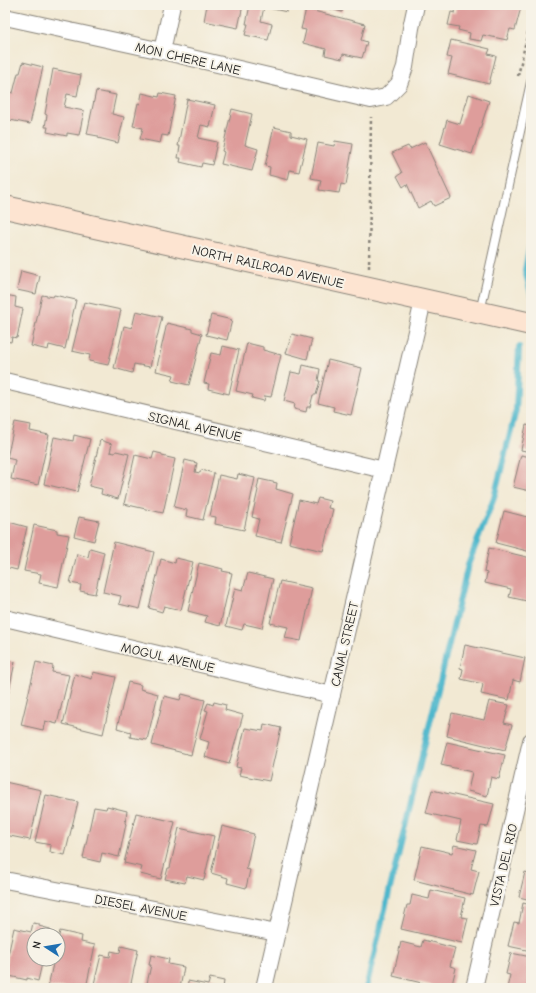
<svg xmlns="http://www.w3.org/2000/svg" width="536" height="993" viewBox="0 0 536 993" font-family="'Comic Neue',sans-serif">
<style>
.lines{fill:none;stroke-linecap:round;stroke-linejoin:round}
.stream{stroke:#4eb7cc;stroke-width:6}
.building{fill:#de9d9b}
.lane-casing{stroke:#878278;stroke-width:10}
.street-casing{stroke:#878278;stroke-width:18}
.secondary-casing{stroke:#878278;stroke-width:24}
.path{stroke:#878278;stroke-width:2.5;stroke-dasharray:3 3;stroke-linecap:butt}
.lane{stroke:#fff;stroke-width:8}
.street{stroke:#fff;stroke-width:16}
.secondary{stroke:#fde4d1;stroke-width:22}
.labels{text-anchor:middle;stroke-width:4;stroke-linejoin:round;paint-order:stroke}
.street-label{font-size:13px;fill:#1c1c1c;stroke:#f7f3e8}
</style>
<rect width="100%" height="100%" fill="#f7f3e8"/>
<filter id="ink" filterUnits="userSpaceOnUse"><feTurbulence type="fractalNoise" baseFrequency=".025" numOctaves="2"/><feDisplacementMap in="SourceGraphic" scale="8" xChannelSelector="R" yChannelSelector="G"/><feConvolveMatrix kernelMatrix="1 2 1 2 8 2 1 2 1" color-interpolation-filters="sRGB"/></filter>
<filter id="wash" filterUnits="userSpaceOnUse"><feTurbulence type="fractalNoise" baseFrequency=".012" numOctaves="4" result="noise"/><feDisplacementMap in="SourceGraphic" scale="16" xChannelSelector="R" yChannelSelector="G"/><feGaussianBlur stdDeviation="0.9" result="paint"/><feColorMatrix in="noise" values="0 0 0 0 0 0 0 0 0 0 0 0 0 0 0 0 0 1.4 0 .05"/><feComposite in="paint" operator="in"/></filter>
<g filter="url(#wash)">
<rect width="100%" height="100%" fill="#f2e9d3"/>
<g class="lines">
<!-- stream -->
<g class="stream">
<polyline points="531,240 525,270 531,293"/>
<polyline points="366,988 468,565 494,498 516,410 519,347"/>
</g>
</g>
<g id="blocks">
<!-- building -->
<g class="building">
<polygon points="207,5 243,5 238,28 204,21"/>
<polygon points="250,5 288,5 287,12 264,7 261,21 272,24 268,40 245,35 248,24 246,24"/>
<polygon points="316,5 343,5 342,12"/>
<polygon points="456,5 511,5 521,7 515,30 510,29 507,40 483,35 481,41 469,39 470,33 458,30 459,27 448,25 451,12 455,13"/>
<polygon points="306,9 365,24 361,40 367,42 362,58 343,54 342,59 325,55 326,49 303,43 306,30 301,29"/>
<polygon points="451,40 490,49 488,54 496,56 489,84 448,74 452,58 447,57"/>
<polygon points="23,62 43,67 30,124 5,119 5,91 13,93 18,73 20,73"/>
<polygon points="53,69 81,75 77,96 67,94 64,107 84,111 79,135 67,133 67,136 47,132 48,127 45,127 47,115 45,114"/>
<polygon points="96,91 116,95 112,114 124,117 118,143 98,138 98,136 87,134"/>
<polygon points="142,93 159,97 160,93 176,96 168,136 162,135 160,143 140,139 143,128 133,126 138,103 140,104"/>
<polygon points="469,94 489,101 472,154 440,144 447,120 460,124"/>
<polygon points="187,99 215,105 210,127 201,125 198,138 217,142 212,165 202,163 201,167 180,162 181,158 178,158 180,146 178,146"/>
<polygon points="232,109 252,114 245,145 258,149 252,171 221,164 224,152 222,151"/>
<polygon points="274,127 291,131 291,135 307,139 299,172 290,170 288,180 269,175 270,167 265,166"/>
<polygon points="335,141 353,144 346,185 341,184 339,193 319,190 321,180 311,178 318,143 334,146"/>
<polygon points="425,142 451,198 434,206 431,201 418,208 407,184 403,187 397,176 402,173 392,153 408,146 410,149"/>
<polygon points="21,271 40,276 36,294 17,290"/>
<polygon points="5,295 16,297 15,307 23,309 17,338 12,337 11,342 5,341"/>
<polygon points="42,295 53,297 54,295 76,300 65,349 49,345 48,350 31,346"/>
<polygon points="84,302 121,310 108,365 89,361 90,355 72,351"/>
<polygon points="136,311 162,317 150,367 134,364 132,373 114,368 124,326 132,328"/>
<polygon points="211,315 232,320 227,340 206,335"/>
<polygon points="167,323 192,329 192,331 202,334 189,385 172,381 174,375 156,371"/>
<polygon points="292,334 312,339 307,359 286,353"/>
<polygon points="247,343 263,347 263,350 281,355 271,397 265,396 264,401 252,398 253,395 236,391"/>
<polygon points="223,346 239,350 229,394 208,389 209,384 204,383 211,353 221,355"/>
<polygon points="328,360 362,368 351,415 333,411 334,407 318,403"/>
<polygon points="303,365 320,369 318,381 320,381 316,395 313,395 310,407 307,407 306,412 294,409 295,404 284,401 291,372 301,374"/>
<polygon points="5,417 10,419 6,438 5,438"/>
<polygon points="15,422 31,425 30,431 49,435 38,485 11,479 15,460 7,458"/>
<polygon points="526,425 531,426 531,452 521,450"/>
<polygon points="74,435 90,439 77,492 44,484 54,437 73,441"/>
<polygon points="100,440 112,444 110,452 115,453 116,451 129,454 118,499 101,494 102,489 89,486"/>
<polygon points="154,452 162,454 162,456 175,459 163,513 124,504 135,455 152,459"/>
<polygon points="521,455 531,457 531,502 528,501 530,491 513,487"/>
<polygon points="185,460 197,463 195,472 200,473 201,470 214,473 203,520 186,516 187,510 174,507"/>
<polygon points="238,474 255,478 244,530 215,524 216,517 210,516 219,475 237,479"/>
<polygon points="259,479 277,483 276,489 293,494 281,542 255,536 259,519 252,517 258,490 257,489"/>
<polygon points="318,498 330,501 328,508 333,509 323,551 289,543 299,500 316,504"/>
<polygon points="504,511 531,518 531,552 496,543"/>
<polygon points="79,517 99,521 94,541 74,536"/>
<polygon points="5,521 27,527 17,570 5,567"/>
<polygon points="34,525 57,530 57,533 69,535 58,587 39,583 41,574 24,571"/>
<polygon points="114,542 154,552 140,609 119,604 121,596 103,592"/>
<polygon points="90,548 104,552 95,594 80,591 81,585 70,583 77,554 88,557"/>
<polygon points="489,548 531,558 531,602 509,597 511,589 485,583 487,573 484,572"/>
<polygon points="176,558 193,562 181,610 164,606 162,612 149,608 161,559 175,563"/>
<polygon points="199,563 223,569 222,571 232,573 220,626 205,622 207,616 188,611"/>
<polygon points="248,573 273,579 262,628 244,624 242,630 226,626 235,588 243,590"/>
<polygon points="280,581 312,588 301,641 285,638 288,627 270,623"/>
<polygon points="465,645 525,658 520,682 513,680 509,700 481,694 483,684 461,679 463,669 460,668"/>
<polygon points="5,660 15,662 6,705 5,705"/>
<polygon points="36,662 53,666 52,672 69,675 57,724 45,721 43,730 21,725"/>
<polygon points="93,672 116,677 103,734 63,724 75,674 92,679"/>
<polygon points="128,682 141,685 140,689 158,694 147,740 130,737 131,732 117,728"/>
<polygon points="182,694 205,700 191,755 152,745 164,696 180,700"/>
<polygon points="489,701 509,705 504,723 512,725 505,750 447,736 452,713 484,720"/>
<polygon points="214,702 226,705 225,710 243,715 229,764 205,757 209,742 200,739 208,711 205,710 208,703 213,705"/>
<polygon points="264,724 281,728 269,781 239,775 241,768 236,767 245,728 263,731"/>
<polygon points="447,742 505,755 499,779 491,777 487,796 468,791 472,772 441,765"/>
<polygon points="5,782 41,790 30,840 5,835"/>
<polygon points="432,790 494,804 488,827 481,826 477,844 457,840 461,821 426,813"/>
<polygon points="46,795 78,802 65,855 50,852 51,845 35,842"/>
<polygon points="107,806 127,811 125,823 126,824 119,857 102,853 100,862 83,858 94,807 106,809"/>
<polygon points="136,813 175,822 161,879 140,874 142,867 124,863"/>
<polygon points="222,826 254,834 246,869 250,870 246,888 227,883 228,878 211,873"/>
<polygon points="179,828 214,836 204,880 187,876 185,883 165,879 168,868 170,868"/>
<polygon points="454,845 476,850 471,869 479,871 473,895 414,880 422,846 452,853"/>
<polygon points="525,872 531,874 531,900 519,897"/>
<polygon points="431,890 465,898 461,917 468,918 462,943 401,929 407,905 410,905 412,895 429,899"/>
<polygon points="523,903 531,905 531,951 508,946 514,922 519,923"/>
<polygon points="33,923 39,924 39,926 50,929 48,935 34,935 34,959 43,959 38,981 27,978 27,980 5,975 5,969 14,928 31,932"/>
<polygon points="60,931 82,936 81,942 95,945 86,988 48,987 54,959 58,959 58,940"/>
<polygon points="423,940 455,948 450,966 456,968 451,988 442,988 393,976 401,942 421,947"/>
<polygon points="121,946 138,950 130,988 93,988 101,955 110,957 111,951 120,953"/>
<polygon points="511,953 531,957 531,988 507,988 510,975 506,974"/>
<polygon points="151,955 169,959 168,964 184,967 180,988 146,988 151,965 149,965"/>
<polygon points="210,978 224,981 223,988 187,988 188,981 208,985"/>
</g>
</g>
</g>
<g filter="url(#ink)">
<use href="#blocks" fill-opacity="0" stroke="#878278" stroke-width="1"/>
<g class="lines">
<defs>
<polyline id="lane" points="480,312 531,82"/>
<g id="street">
<polyline points="5,17 162,51 371,100 386,97 399,84 405,67 411,28 416,5"/>
<polyline points="162,51 172,5"/>
<polyline points="5,381 384,470"/>
<polyline points="5,618 332,695"/>
<polyline points="5,880 277,933"/>
<polyline points="264,988 423,301"/>
<polyline points="474,988 531,741"/>
</g>
<polyline id="secondary" points="5,207 531,324"/>
</defs>
<!-- lane casing -->
<use href="#lane" class="lane-casing"/>
<!-- street casing -->
<use href="#street" class="street-casing"/>
<!-- secondary casing -->
<use href="#secondary" class="secondary-casing"/>
<!-- path -->
<g class="path">
<polyline points="518,76 531,18"/>
<polyline points="369,268 371,117"/>
</g>
<!-- lane -->
<use href="#lane" class="lane"/>
<!-- street -->
<use href="#street" class="street"/>
<!-- secondary -->
<use href="#secondary" class="secondary"/>
</g>
</g>
<g class="labels">
<!-- street labels -->
<g class="street-label">
<text transform="translate(188 58) rotate(13)" y="5">MON CHERE LANE</text>
<text transform="translate(268 266) rotate(13)" y="5">NORTH RAILROAD AVENUE</text>
<text transform="translate(195 426) rotate(13)" y="5">SIGNAL AVENUE</text>
<text transform="translate(344 644) rotate(-77)" y="5">CANAL STREET</text>
<text transform="translate(168 657) rotate(13)" y="5">MOGUL AVENUE</text>
<text transform="translate(503 865) rotate(-77)" y="5">VISTA DEL RIO</text>
<text transform="translate(141 907) rotate(11)" y="5">DIESEL AVENUE</text>
</g>
</g>
<!-- margin -->
<rect width="536" height="993" fill="none" stroke="#f7f3e8" stroke-width="20"/>
<!-- north arrow -->
<g transform="translate(46 947) rotate(282)"><circle r="19" fill="#f7f3e8" stroke="#9f9d96"/>
<path d="M0-3L7 15L0 10L-7 15Z" fill="#1f6fb2"/>
<text y="-6" font-size="11" font-weight="bold" text-anchor="middle" fill="#1c1c1c">N</text>
</g>
</svg>
